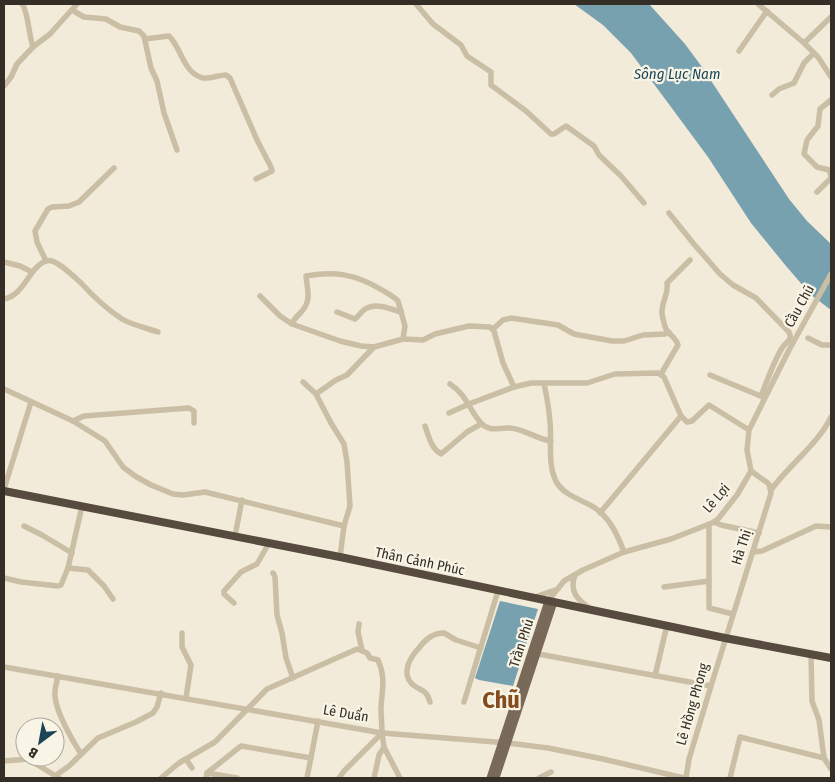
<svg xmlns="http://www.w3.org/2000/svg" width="835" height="782" viewBox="0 0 835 782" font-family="'Fira Sans Condensed',sans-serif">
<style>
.water{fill:#78a1af}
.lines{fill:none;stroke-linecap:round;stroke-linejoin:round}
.minor{stroke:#cabea5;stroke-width:5.5}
.major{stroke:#786958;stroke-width:7}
.highway{stroke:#564b3e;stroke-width:8}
.labels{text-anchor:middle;stroke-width:4.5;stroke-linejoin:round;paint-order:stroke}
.street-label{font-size:14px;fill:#352e27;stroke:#f9f5e6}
.water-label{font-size:15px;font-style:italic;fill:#1c4657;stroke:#f9f5e6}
.town-label{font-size:24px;font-weight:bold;fill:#854d1f;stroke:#f9f5e6}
</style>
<rect width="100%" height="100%" fill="#f2ebd9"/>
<!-- water -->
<g class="water">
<polygon points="574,4 649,4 685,44 702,67 789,199 807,221 831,244 831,310 811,295 786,266 751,223 708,157 631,53 603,25"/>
<polygon points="500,601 538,609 513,686 479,680 475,678"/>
</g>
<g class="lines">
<!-- minor -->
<g class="minor">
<path d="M22 4C28 11 29 36 33 47"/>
<polyline points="416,4 433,24 461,45 467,56 491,72 491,85 526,111 551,134 554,134 566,126 594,146 599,155 621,176 644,203"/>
<polyline points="758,4 804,43 818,57 831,77"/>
<polyline points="72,10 84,17 106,19 120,27 139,31 144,36 151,68 157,81 164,113 177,150"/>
<path d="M145 39 169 36C181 47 183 73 203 78 210 79 219 75 226 75L230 78 257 140 271 167 272 171 256 179"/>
<polyline points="804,43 831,17"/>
<polyline points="739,51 767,11"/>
<polyline points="4,86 11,77 17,64 33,47 50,34 77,4"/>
<polyline points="772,95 779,89 794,83 804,63 814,53"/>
<polyline points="831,100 820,109 818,126 807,140 804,154 817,167 829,170 831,176"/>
<polyline points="817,192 831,178"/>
<path d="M669 213 693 243 720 274 733 285 756 298 789 332C793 340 786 342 782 348 773 363 767 381 761 396"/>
<polyline points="46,261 37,242 35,231 48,209 52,207 69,206 79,202 114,168"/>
<polyline points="4,262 20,266 32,272"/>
<polyline points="260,296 280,316 292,324 340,341 361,346 374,347 403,339 423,340 435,334 469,326 490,327 494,331 503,363 514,387"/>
<path d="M4 299C24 296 29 267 46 261 55 257 74 277 81 283 92 295 108 310 122 319 132 325 147 328 158 332"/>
<path d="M337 312 355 319C359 316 362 310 367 308 378 303 391 309 401 312"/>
<path d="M292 324C294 318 298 316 302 311 312 300 307 289 306 276 336 271 355 274 382 290 387 293 393 296 398 301L405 326 403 339"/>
<polyline points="493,329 503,320 511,318 558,325 574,334 612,341 624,341 643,335 665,334 669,332"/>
<polyline points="808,338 822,345 831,345"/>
<path d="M661 374 678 345C676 337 670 336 666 329 664 325 663 318 662 314 661 302 669 294 667 283L690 260"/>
<polyline points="710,375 763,397"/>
<polyline points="303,382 316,394 331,423 344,444 347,462 350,506 344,526 340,557"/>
<path d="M450 384C467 395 469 410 481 423 490 433 499 427 510 428 524 429 537 439 551 441"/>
<path d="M544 384C547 397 549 409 550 422 552 441 547 466 557 483 565 496 583 500 595 508 610 518 618 536 624 552"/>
<polyline points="4,389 73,421 105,441 123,467 135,476 151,485 173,494 183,495 205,492 344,526"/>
<polyline points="316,394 336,380 347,375 374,347"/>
<polyline points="449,413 469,404 514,387 531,383 587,383 615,374 658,373 664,377 681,416 687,422 692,421 709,405 749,430"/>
<polyline points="73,421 84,416 189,408 194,411 194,423"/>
<path d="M425 426C429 437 431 448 441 454L467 432 481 424"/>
<polyline points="4,489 31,402"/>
<path d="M771 490C788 466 819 443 831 417"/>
<polyline points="600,513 681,416"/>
<polyline points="714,522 721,525 759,533"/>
<polyline points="709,524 709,608 733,614"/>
<polyline points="24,526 42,535 72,553"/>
<polyline points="235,536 242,500"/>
<polyline points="753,552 762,551 816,526 831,527"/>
<polyline points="68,568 88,570 104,586 113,599"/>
<polyline points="273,573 275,577 277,615 282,633 286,658 293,678"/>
<path d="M575 575C569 591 577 599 589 608"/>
<polyline points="4,578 21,582 58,586 61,585 68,568 82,506"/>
<polyline points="664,587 709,581"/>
<polyline points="535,597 555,590"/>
<polyline points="548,601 564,581 583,570 624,552 671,539 712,523 718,519 737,495 751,471 747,450 749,430 789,350 831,274"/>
<polyline points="234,603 224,594 224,591 241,572 257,564 269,543"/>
<polyline points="359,624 358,632 362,650"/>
<polyline points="182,633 182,647 191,665 186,698"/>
<polyline points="533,653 711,686"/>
<polyline points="811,655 812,701 819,720 824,758 831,769"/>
<polyline points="4,667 382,733 508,743 548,748 603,759 684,778"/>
<path d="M58 676C57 682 54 689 55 696 56 712 72 740 81 754"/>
<polyline points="655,676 667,625"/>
<path d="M430 702C426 688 421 692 412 684 401 673 410 658 418 649 425 640 432 633 444 633L456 640 481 648"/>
<polyline points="464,702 498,591"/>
<polyline points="382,733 384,747 400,778"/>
<polyline points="186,759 192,768"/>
<polyline points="4,761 28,759 59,778"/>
<polyline points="207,773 237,778"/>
<polyline points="55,776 69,766 98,738 136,722 153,713 157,707 161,693"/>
<path d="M161 778 179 763 215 742 267 689 357 649 367 653 370 658 378 660C386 678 382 689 381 708 381 716 382 724 382 733L344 771 339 778"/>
<polyline points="206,778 207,773 241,746 311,758"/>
<polyline points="307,778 318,721"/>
<polyline points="374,778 379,755 384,747"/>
<polyline points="539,778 551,772"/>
<polyline points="686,778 689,759 711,686 771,493 769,484 751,471"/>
<polyline points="730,778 740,737 824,758"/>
</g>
<!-- major -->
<g class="major">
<polyline points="490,778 548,601"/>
<polyline points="496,778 554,602"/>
</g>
<!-- highway -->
<polyline class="highway" points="4,491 340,557 725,638 831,658"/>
</g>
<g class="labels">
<!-- street labels -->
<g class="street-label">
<text transform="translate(799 306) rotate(-61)" y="5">Cầu Chũ</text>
<text transform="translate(716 498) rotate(-49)" y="5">Lê Lợi</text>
<text transform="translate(741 547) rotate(-72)" y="5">Hà Thị</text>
<text transform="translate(420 561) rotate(12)" y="5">Thân Cảnh Phúc</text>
<text transform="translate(521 643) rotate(-72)" y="5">Trần Phú</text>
<text transform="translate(692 704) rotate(-74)" y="5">Lê Hồng Phong</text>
<text transform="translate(346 713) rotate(10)" y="5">Lê Duẩn</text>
</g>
<!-- water labels -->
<g class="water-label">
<text x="677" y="79">Sông Lục Nam</text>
</g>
<!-- town labels -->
<g class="town-label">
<text x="501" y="708">Chũ</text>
</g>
</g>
<!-- border -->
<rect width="835" height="782" fill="none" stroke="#352e27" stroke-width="10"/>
<!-- north arrow -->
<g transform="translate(40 742) rotate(212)"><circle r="24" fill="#f9f5e6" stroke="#aba59a"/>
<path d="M0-4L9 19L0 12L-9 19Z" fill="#1c4657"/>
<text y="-8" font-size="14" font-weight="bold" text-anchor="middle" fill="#352e27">B</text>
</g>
</svg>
